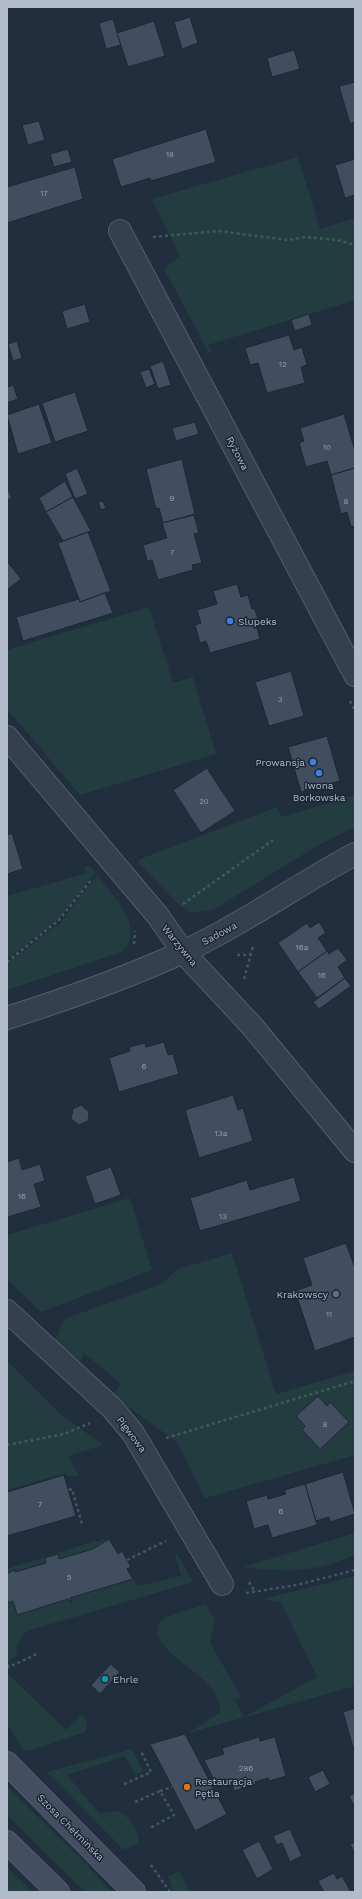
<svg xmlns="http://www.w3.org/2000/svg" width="362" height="1899" viewBox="0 0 362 1899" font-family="'Work Sans',sans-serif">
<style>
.green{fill:#233c3f}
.building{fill:#404e60;stroke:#1d2735}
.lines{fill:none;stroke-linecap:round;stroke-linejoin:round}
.minor-casing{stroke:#545e6c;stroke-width:24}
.secondary-casing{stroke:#545e6c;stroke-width:24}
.path{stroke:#41595c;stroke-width:2.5;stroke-dasharray:3 3;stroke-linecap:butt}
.minor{stroke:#35404e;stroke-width:22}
.secondary{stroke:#434f61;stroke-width:22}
.shop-dot{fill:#3f7fe0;stroke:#1b2533;stroke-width:1.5}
.service-dot{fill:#5c6f8a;stroke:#1b2533;stroke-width:1.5}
.culture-dot{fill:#0f9aa8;stroke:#1b2533;stroke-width:1.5}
.food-dot{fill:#e8710a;stroke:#1b2533;stroke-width:1.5}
.labels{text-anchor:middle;stroke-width:3;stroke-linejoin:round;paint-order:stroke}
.number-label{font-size:8px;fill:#95a0af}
.street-label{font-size:10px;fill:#b1bbc9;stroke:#1b2533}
.poi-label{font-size:10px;fill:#b1bbc9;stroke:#1b2533;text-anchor:start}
</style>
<rect width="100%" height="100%" fill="#212e3e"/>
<!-- green -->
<g class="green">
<polygon points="298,157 320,229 355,218 355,300 208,345 211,352 209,353 164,269 180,256 152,199"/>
<polygon points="149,607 173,683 193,677 216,754 80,795 7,709 7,650"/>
<polygon points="355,795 355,827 317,846 213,910 190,913 178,904 138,862 140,859 277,807 282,817"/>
<polygon points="90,865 95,873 58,920 7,959 7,896 87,873 83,868"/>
<path d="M97 875C110 893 138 917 129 942 128 945 124 949 122 952L7 990V964L11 960 61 922Z"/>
<polygon points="130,1198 152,1270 41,1312 7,1279 7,1235"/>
<polygon points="232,1253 276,1394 355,1371 355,1455 205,1498 178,1443 112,1395 121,1384 84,1353 78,1367 52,1348 64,1319 161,1284 178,1269"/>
<polygon points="7,1361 60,1414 103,1445 68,1456 79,1476 67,1476 66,1473 7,1490"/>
<path d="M355 1533V1554C320 1573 281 1573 243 1567Z"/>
<polygon points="108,1537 109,1539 93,1549 59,1559 58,1554 46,1563 15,1572 13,1570 7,1574 7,1569 95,1541 100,1542 101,1539 105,1540"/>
<path d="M174 1549 193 1582 27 1631C20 1638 15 1643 17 1653L7 1663V1604L13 1601 17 1614 68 1599 71 1602 70 1598 133 1579 138 1586 181 1576Z"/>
<path d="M355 1576V1686L189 1733 220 1712C220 1682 185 1669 168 1650 164 1646 160 1640 157 1635L158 1624 166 1617 206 1604 215 1620 210 1643 242 1698 235 1700 244 1717 317 1677 281 1603 263 1599Z"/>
<path d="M7 1673 66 1730 82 1715C87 1719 89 1726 85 1732L29 1751 23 1750 7 1724Z"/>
<path d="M132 1749 143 1771 136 1775 125 1756 67 1775 99 1813 118 1811C129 1816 138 1829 139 1841L136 1845 124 1850 47 1772Z"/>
<polygon points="7,1786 89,1867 112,1892 85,1892 7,1815"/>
<polygon points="7,1867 32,1891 33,1892 7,1892"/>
<polygon points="179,1871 190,1892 174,1892 172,1890 168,1876"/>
</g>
<!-- building -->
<g class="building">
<polygon points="190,17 198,43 182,49 174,22"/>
<polygon points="113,19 121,45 106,49 99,23"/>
<polygon points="154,21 165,56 128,67 117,33"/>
<polygon points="294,50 300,69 272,77 267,58"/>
<polygon points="355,82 355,122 350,124 339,86"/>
<polygon points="39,121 45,140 28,145 22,125"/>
<polygon points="206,129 216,162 151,181 150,178 121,187 112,159"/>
<polygon points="68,149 72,162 54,167 50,154"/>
<polygon points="355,159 355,195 345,198 335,165"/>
<polygon points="75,167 83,199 7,223 7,187"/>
<polygon points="85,304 90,322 67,329 62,311"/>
<polygon points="309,314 312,325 295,331 291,320"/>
<polygon points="289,335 294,350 302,347 307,365 301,367 305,383 267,393 258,363 250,365 245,348"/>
<polygon points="17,341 22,358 13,361 8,344"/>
<polygon points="163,361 171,385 158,389 150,366"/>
<polygon points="149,369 155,384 146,388 140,372"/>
<polygon points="13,385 18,399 7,403 7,387"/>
<polygon points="75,392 88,431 55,442 42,403"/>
<polygon points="39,404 52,443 18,454 7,415"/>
<polygon points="344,414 355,451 355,468 331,475 327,461 306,467 299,443 304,441 300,428"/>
<polygon points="195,422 199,434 176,441 172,428"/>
<polygon points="182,459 195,514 163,523 159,508 156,509 146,469"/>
<polygon points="77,468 88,494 75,499 65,474"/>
<polygon points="355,468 355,526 351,527 347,512 341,514 331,475"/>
<polygon points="65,481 73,497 46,512 39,498"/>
<polygon points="7,487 12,498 7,500"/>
<polygon points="73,497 91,531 63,541 46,512"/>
<polygon points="103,501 106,508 101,510 98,502"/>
<polygon points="194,515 199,533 194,534 202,563 192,565 193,570 158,580 152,560 147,561 143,545 167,538 162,523"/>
<polygon points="88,532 111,591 80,602 58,543"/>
<polygon points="7,561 21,579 7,590"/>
<polygon points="237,584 241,597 248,595 252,609 255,609 259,623 256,624 260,639 210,653 206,641 200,643 195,625 201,623 197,610 217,604 213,591"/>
<polygon points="105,593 113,613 23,641 16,617 79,599 80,602"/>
<polygon points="291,671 304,716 269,726 255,682"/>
<polygon points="327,736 340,781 301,792 288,747"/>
<polygon points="207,768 235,811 201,833 173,790"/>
<polygon points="12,833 23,869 7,874 7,835"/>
<polygon points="319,922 326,933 318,938 327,951 298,972 278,943 307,923 310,928"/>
<polygon points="338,948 347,960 338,967 345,978 317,998 298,972 327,951 329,954"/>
<polygon points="345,978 351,986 319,1009 313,1002"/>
<polygon points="164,1042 168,1055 173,1054 179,1074 119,1092 109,1058 130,1051 129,1047 145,1043 146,1047"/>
<polygon points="233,1095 238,1110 243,1108 253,1141 199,1158 185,1110"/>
<polygon points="81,1105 89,1112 88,1121 79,1125 71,1119 73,1109"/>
<polygon points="19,1158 22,1170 40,1164 45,1181 34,1184 41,1207 7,1217 7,1162"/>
<polygon points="111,1167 121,1195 95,1204 85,1176"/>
<polygon points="294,1177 301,1201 200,1231 190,1198 247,1180 250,1190"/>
<polygon points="346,1243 355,1268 355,1337 315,1351 295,1291 312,1285 303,1258"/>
<polygon points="318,1396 327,1406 330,1402 349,1422 320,1449 302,1430 305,1426 296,1416"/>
<polygon points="343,1472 355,1514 330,1522 329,1517 316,1521 305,1484"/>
<polygon points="64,1475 76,1516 7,1536 7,1492"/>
<polygon points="305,1484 317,1525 272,1538 268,1525 254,1529 246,1501 267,1495 268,1499 286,1494 284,1490"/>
<polygon points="109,1539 118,1554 122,1551 127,1560 131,1567 127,1569 133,1579 70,1598 71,1603 68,1599 17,1615 13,1601 9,1603 7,1599 7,1574 14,1570 15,1572 46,1563 45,1558 58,1554 59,1559 93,1549"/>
<polygon points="111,1664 120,1672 100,1694 91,1685"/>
<polygon points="355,1708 355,1754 343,1712"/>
<polygon points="185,1734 227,1814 195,1831 150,1744"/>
<polygon points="259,1737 260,1741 275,1737 286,1776 269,1781 268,1778 255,1782 256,1784 234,1791 231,1780 216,1784 204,1760 224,1754 222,1748"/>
<polygon points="323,1770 330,1784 315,1792 308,1777"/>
<polygon points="355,1793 355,1808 349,1796"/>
<polygon points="290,1829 302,1856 290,1862 282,1843 277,1845 273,1836"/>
<polygon points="259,1841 273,1869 257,1879 242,1850"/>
<polygon points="355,1842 355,1854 350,1844"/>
<polygon points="334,1873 337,1879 342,1876 351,1892 324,1892 318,1881"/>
</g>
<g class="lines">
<defs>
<g id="minor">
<polyline points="120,231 355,675"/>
<polyline points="7,737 158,916 183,952 252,1026 355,1151"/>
<path d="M7 1018C67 999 126 978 183 952 243 924 297 885 355 854"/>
<polyline points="7,1311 112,1408 133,1433 222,1584"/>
</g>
<g id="secondary">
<polyline points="7,1763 134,1892"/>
<polyline points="7,1842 58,1892"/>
</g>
</defs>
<!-- minor casing -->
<use href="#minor" class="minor-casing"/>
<!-- secondary casing -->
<use href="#secondary" class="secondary-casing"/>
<!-- path -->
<g class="path">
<polyline points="153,237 218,231 288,240 305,237 337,240 355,245"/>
<polyline points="350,701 355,711"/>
<polyline points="183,904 273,840"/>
<polyline points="134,944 135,931"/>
<polyline points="237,955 250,955"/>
<polyline points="7,962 59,920 92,879"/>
<polyline points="244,979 253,946"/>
<polyline points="166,1438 355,1381"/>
<polyline points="7,1445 64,1434 90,1423"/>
<polyline points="69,1490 72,1489 82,1524"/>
<polyline points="127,1560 166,1541"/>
<polyline points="249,1582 255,1592"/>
<polyline points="246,1593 297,1585 355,1570"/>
<polyline points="7,1665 9,1667 39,1653"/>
<polyline points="124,1784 151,1772 141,1751"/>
<polyline points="160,1791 172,1787"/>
<polyline points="135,1802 160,1791 174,1815 150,1828"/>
<polyline points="151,1865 170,1892"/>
</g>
<!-- minor -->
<use href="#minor" class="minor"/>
<!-- secondary -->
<use href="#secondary" class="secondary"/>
</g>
<!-- markers -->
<g class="shop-dot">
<circle cx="230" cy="621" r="4"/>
<circle cx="313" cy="762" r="4"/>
<circle cx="319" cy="773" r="4"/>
</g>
<circle class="service-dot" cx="336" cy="1294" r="4"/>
<circle class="culture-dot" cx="105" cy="1679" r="4"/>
<circle class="food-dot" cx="187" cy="1787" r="4"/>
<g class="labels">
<!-- number labels -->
<g class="number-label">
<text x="170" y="157">18</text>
<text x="44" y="196">17</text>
<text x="283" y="367">12</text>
<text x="327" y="450">10</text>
<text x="172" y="501">9</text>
<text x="346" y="504">8</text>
<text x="172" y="555">7</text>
<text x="280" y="702">3</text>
<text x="204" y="804">20</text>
<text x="302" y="950">16a</text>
<text x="322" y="978">16</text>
<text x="144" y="1069">6</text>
<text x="221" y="1136">13a</text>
<text x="22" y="1199">16</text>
<text x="223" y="1219">13</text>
<text x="329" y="1317">11</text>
<text x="325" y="1427">8</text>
<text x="40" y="1507">7</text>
<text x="281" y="1514">6</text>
<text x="69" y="1580">5</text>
<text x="246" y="1771">286</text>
</g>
<!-- street labels -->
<g class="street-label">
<text transform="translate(238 453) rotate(62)" y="4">Ryżowa</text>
<text transform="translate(219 933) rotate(-28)" y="4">Sadowa</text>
<text transform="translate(180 945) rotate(51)" y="4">Warzywna</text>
<text transform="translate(132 1434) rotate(53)" y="4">Pigwowa</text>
<text transform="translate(71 1827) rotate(45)" y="4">Szosa Chełmińska</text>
</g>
<!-- poi labels -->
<g class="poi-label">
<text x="238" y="625">Slupeks</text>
<text x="305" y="766" text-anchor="end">Prowansja</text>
<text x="319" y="789" text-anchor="middle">Iwona<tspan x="319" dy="12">Borkowska</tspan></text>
<text x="328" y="1298" text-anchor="end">Krakowscy</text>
<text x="113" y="1683">Ehrle</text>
<text x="195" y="1785">Restauracja<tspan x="195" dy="12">Pętla</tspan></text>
</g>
</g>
<!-- border -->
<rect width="362" height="1899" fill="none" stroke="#b1bbc9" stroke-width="16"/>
</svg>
